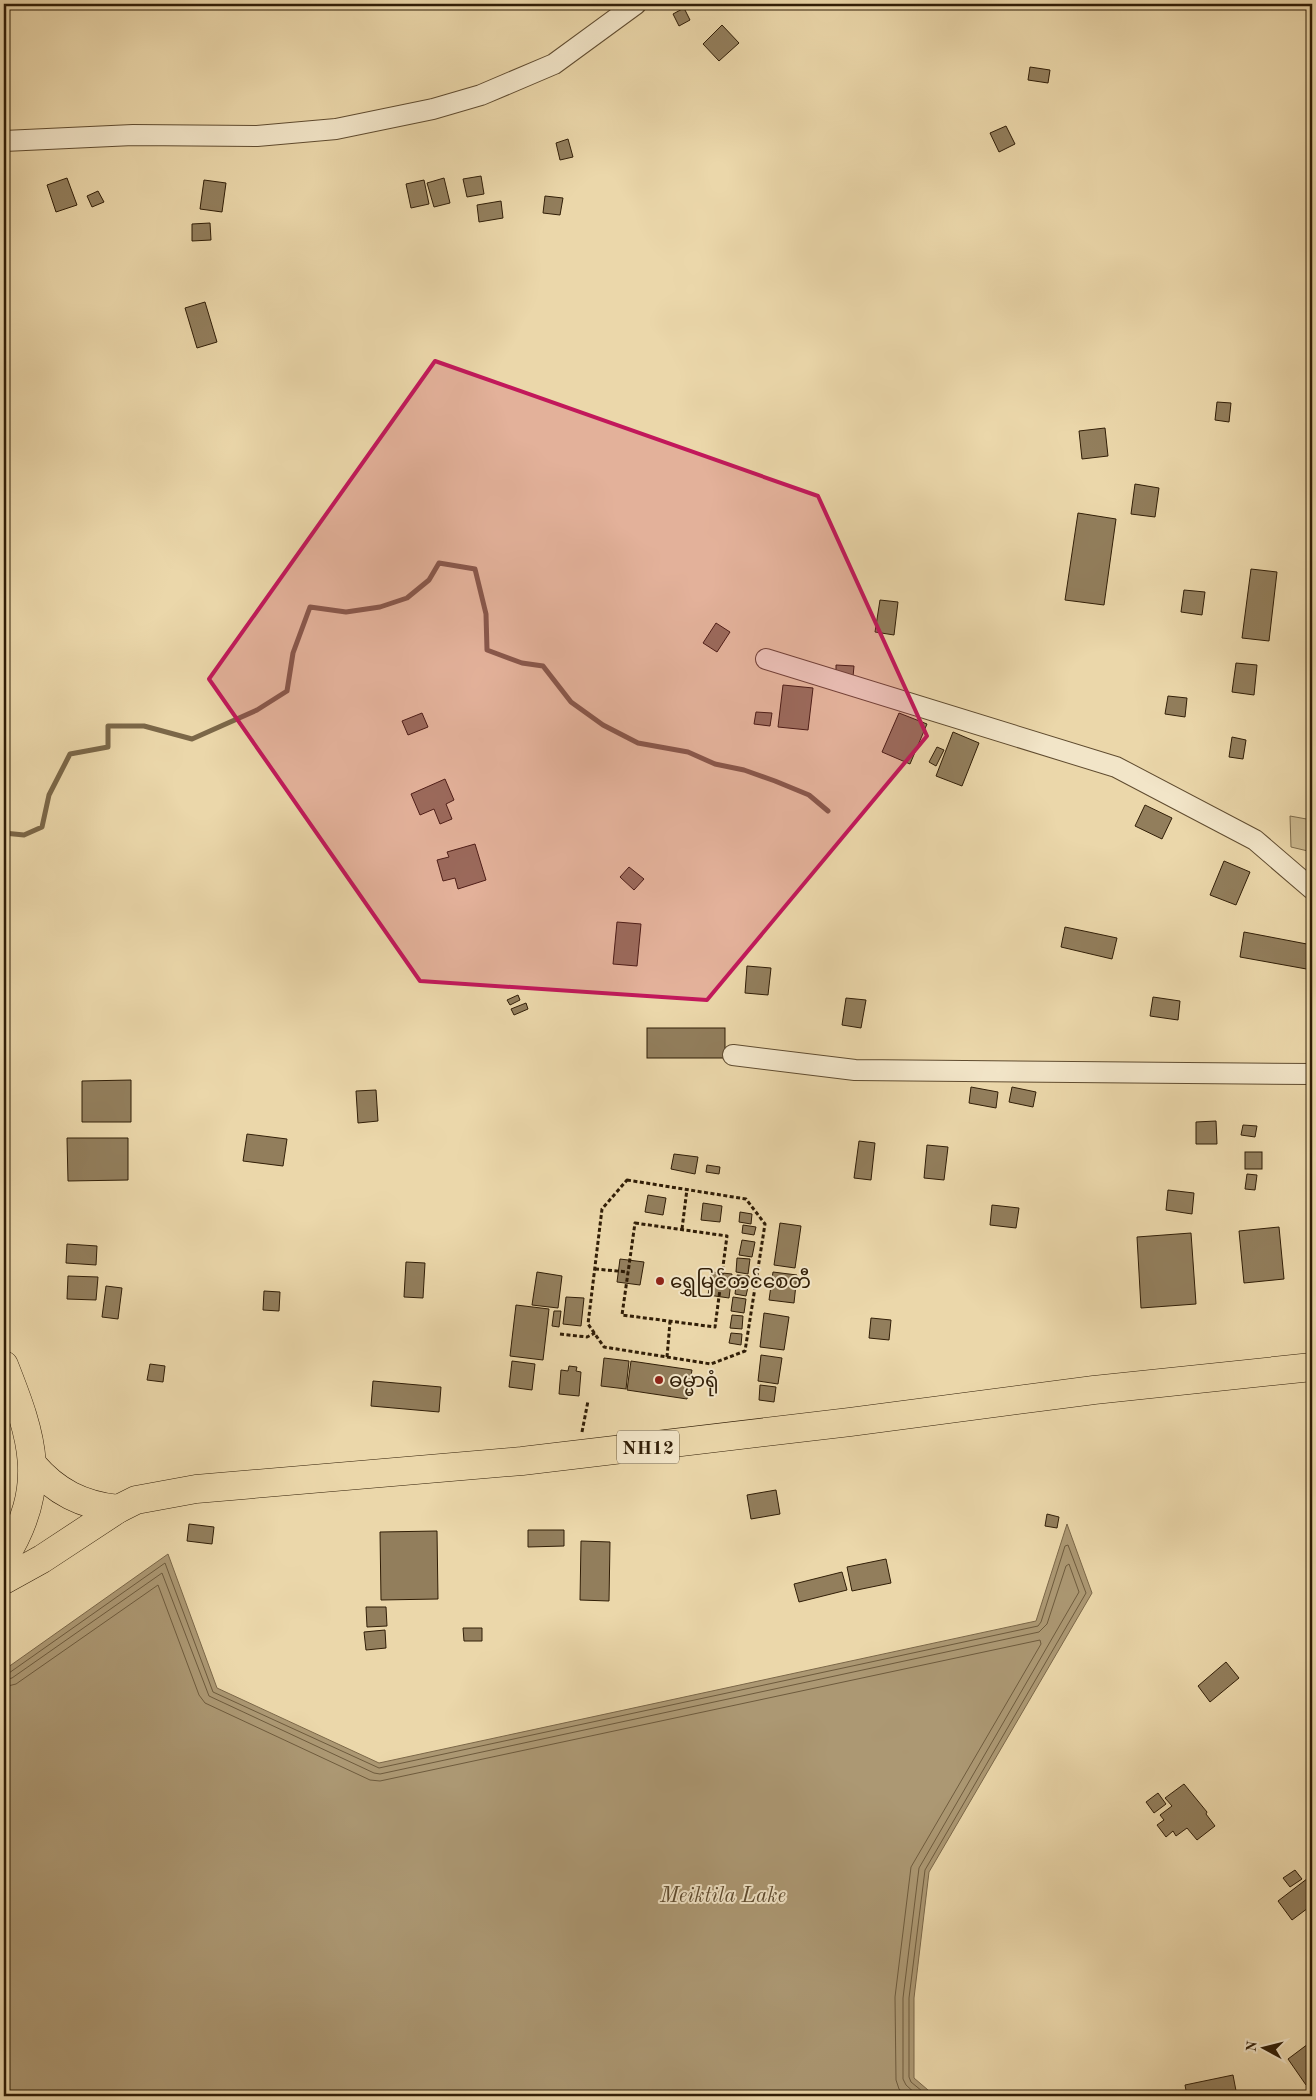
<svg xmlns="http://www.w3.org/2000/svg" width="1316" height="2100" viewBox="0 0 1316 2100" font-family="'Old Standard TT','Noto Sans Myanmar',serif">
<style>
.green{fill:#cbb88e;stroke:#7e6b4a}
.water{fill:#ac9873;stroke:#7b6748}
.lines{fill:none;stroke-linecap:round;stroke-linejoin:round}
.shore{stroke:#6e5b3d;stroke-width:1}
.stream{stroke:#7b6748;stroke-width:5}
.building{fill:#927e5c;stroke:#311e07}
.minor-casing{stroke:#604c30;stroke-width:22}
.trunk-casing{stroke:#311e07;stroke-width:29}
.path{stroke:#311e07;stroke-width:3;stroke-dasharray:4 2.5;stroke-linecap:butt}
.minor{stroke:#f2e5c8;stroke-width:20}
.trunk{stroke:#ebd7aa;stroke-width:28}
.marked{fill:#c2185b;fill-opacity:0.2;stroke:#c2185b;stroke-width:4;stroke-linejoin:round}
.poi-dot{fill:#8f2418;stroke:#f2e5c8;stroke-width:2}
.labels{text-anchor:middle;stroke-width:4;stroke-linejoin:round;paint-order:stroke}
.shield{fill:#f2e5c8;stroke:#6b5a41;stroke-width:1}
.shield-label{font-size:19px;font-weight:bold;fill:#311e07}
.poi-label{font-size:20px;fill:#311e07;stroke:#f2e5c8;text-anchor:start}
.water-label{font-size:21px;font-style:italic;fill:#5c492d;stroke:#f2e5c8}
</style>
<rect width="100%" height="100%" fill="#ebd7aa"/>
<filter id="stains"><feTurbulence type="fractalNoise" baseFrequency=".004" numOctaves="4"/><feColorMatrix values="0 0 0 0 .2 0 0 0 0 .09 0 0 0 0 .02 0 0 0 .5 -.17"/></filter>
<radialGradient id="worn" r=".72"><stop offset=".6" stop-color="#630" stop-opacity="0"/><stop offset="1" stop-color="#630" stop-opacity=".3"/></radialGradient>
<!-- green -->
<polygon class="green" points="1290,816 1312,820 1312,852 1291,847"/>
<!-- water -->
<polygon class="water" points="1067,1524 1092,1593 929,1872 914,1998 914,2078 935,2096 4,2096 4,1670 168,1554 217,1688 379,1763 1036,1621"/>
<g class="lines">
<!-- shore -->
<g class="shore">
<polyline points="4,1674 9,1673 165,1563 213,1692 379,1768 1038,1626 1041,1622 1065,1546 1068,1545 1086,1593 925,1870 909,1998 909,2077 911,2082 928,2096"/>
<polyline points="4,1680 12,1678 162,1573 209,1696 374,1773 380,1774 1039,1632 1047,1624 1066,1566 1069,1564 1079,1592 919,1868 903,1998 903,2079 906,2085 918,2096"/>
<polyline points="4,1687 16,1684 158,1585 199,1695 205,1703 370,1780 380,1781 1040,1640 1041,1644 911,1867 895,1997 896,2080 899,2089 907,2096"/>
</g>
<!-- stream -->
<polyline class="stream" points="4,833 24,835 42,827 49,795 70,754 108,747 108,726 144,726 192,739 257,710 287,691 293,653 310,607 346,612 380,607 407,598 429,580 439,563 475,569 486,614 487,650 522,663 543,666 571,702 603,725 638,743 688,752 715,764 744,770 775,781 809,795 828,811"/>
</g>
<!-- building -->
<g class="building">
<polygon points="684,8 690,20 679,26 673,14"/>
<polygon points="722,25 739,43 719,61 703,44"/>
<polygon points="1030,67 1050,70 1048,83 1028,80"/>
<polygon points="1006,126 1015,144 999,152 990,133"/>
<polygon points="568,139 573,157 560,160 556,143"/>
<polygon points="481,176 484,194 467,197 463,179"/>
<polygon points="67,178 77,205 56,212 47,185"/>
<polygon points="444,178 450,203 434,207 427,183"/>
<polygon points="204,180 226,183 222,212 200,209"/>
<polygon points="424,180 429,204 411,208 406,184"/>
<polygon points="98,191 104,202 92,207 87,196"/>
<polygon points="545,196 563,198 560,215 543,213"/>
<polygon points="501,201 503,218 479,222 477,205"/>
<polygon points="210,223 211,240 192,241 192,224"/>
<polygon points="205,302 217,342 197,348 185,308"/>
<polygon points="1217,402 1231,403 1229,422 1215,420"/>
<polygon points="1105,428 1108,456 1082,459 1079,431"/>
<polygon points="1135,484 1159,488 1155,517 1131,514"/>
<polygon points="1078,513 1116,519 1104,605 1065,600"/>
<polygon points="1251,569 1277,572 1269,641 1242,638"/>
<polygon points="1184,590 1205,592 1202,615 1181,612"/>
<polygon points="880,600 898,602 894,635 875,632"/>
<polygon points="716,623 730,632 717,652 703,643"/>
<polygon points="1236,663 1257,665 1254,695 1232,692"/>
<polygon points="836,665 854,666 853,677 836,675"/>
<polygon points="783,685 813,688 808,730 778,727"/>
<polygon points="1168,696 1187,698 1185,717 1165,714"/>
<polygon points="756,712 772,713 770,726 754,724"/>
<polygon points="422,713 428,727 408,735 402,721"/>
<polygon points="899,713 927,724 910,764 882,752"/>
<polygon points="953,732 979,743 962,786 936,776"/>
<polygon points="1232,737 1246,740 1243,759 1229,757"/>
<polygon points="937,747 944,750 936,766 929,762"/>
<polygon points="445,779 454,800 446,804 452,819 440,824 434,809 420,815 411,794"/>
<polygon points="1145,805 1172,818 1162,839 1135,826"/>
<polygon points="475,844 486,880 458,889 455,878 443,881 437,860 449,857 447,852"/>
<polygon points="1224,861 1250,872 1236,905 1210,895"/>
<polygon points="629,867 644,879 634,890 620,877"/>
<polygon points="617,922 641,924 637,966 613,964"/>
<polygon points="1065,927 1117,938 1112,959 1061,947"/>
<polygon points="1244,932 1312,945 1312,970 1240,957"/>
<polygon points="747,966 771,968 768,995 745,993"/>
<polygon points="518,995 520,1000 510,1005 507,1000"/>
<polygon points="1153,997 1180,1001 1178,1020 1150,1016"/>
<polygon points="846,998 866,1000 861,1028 842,1025"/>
<polygon points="526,1003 528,1009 514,1015 511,1009"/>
<rect x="647" y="1028" width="78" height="30"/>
<polygon points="131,1080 131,1122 82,1122 82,1081"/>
<polygon points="971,1087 998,1092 996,1108 969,1103"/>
<polygon points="1012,1087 1036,1092 1033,1107 1009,1102"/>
<polygon points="376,1090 378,1121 358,1123 356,1091"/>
<polygon points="1216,1121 1217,1144 1196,1144 1196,1122"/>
<polygon points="1243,1125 1257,1126 1255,1137 1241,1135"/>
<polygon points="247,1134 287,1139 283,1166 243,1161"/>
<polygon points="67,1138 128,1138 128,1180 68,1181"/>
<polygon points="859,1141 875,1143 871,1180 854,1178"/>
<polygon points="927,1145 948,1147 944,1180 924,1178"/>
<rect x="1245" y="1152" width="17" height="17"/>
<polygon points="674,1154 698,1157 695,1174 671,1169"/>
<polygon points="707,1165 720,1167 719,1174 706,1172"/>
<polygon points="1247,1174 1257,1175 1255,1190 1245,1189"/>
<polygon points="1168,1190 1194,1193 1192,1214 1166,1210"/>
<polygon points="648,1195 666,1198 663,1215 645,1212"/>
<polygon points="703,1203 722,1206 720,1222 701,1220"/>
<polygon points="992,1205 1019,1208 1016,1228 990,1225"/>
<polygon points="740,1212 752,1214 751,1224 739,1222"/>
<polygon points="780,1223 801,1226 795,1268 774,1265"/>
<polygon points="743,1225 756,1227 754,1235 742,1233"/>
<polygon points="1279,1227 1284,1279 1244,1283 1239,1231"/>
<polygon points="1191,1233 1196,1304 1141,1308 1137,1237"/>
<polygon points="742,1240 755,1242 752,1257 739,1255"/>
<polygon points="67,1244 97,1246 96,1265 66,1263"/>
<polygon points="737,1258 750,1259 748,1274 736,1272"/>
<polygon points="620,1259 644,1262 640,1285 617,1282"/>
<polygon points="406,1262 425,1263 423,1298 404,1297"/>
<polygon points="537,1272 562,1276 558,1308 532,1305"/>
<polygon points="712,1272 732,1274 729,1298 708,1295"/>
<polygon points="773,1272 797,1275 794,1303 769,1300"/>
<polygon points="737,1275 749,1276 749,1283 736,1281"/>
<polygon points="68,1276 98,1277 96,1300 67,1299"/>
<polygon points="106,1286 122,1288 118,1319 102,1317"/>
<polygon points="736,1286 748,1287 746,1296 735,1294"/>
<polygon points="264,1291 280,1292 279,1311 263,1310"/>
<polygon points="566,1297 584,1298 581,1326 563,1324"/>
<polygon points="733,1297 746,1299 744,1313 731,1311"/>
<polygon points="516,1305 549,1309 543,1360 510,1356"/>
<polygon points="554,1311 561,1311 559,1327 552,1326"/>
<polygon points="764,1313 789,1317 784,1350 760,1347"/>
<polygon points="732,1315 743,1316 742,1329 730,1328"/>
<polygon points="871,1318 891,1320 889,1340 869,1338"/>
<polygon points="731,1333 742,1334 741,1345 729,1343"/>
<polygon points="761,1355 782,1358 778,1384 758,1381"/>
<polygon points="604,1358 629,1361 626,1389 601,1386"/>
<polygon points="512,1361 535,1364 532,1390 509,1387"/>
<polygon points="631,1361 692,1370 687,1399 627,1390"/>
<polygon points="150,1364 165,1366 163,1382 147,1380"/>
<polygon points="569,1366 577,1367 576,1371 581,1372 579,1396 559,1394 561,1370 568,1371"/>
<polygon points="373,1381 441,1387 439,1412 371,1406"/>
<polygon points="760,1385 776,1387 774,1402 759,1400"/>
<polygon points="776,1490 780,1514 751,1519 747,1495"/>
<polygon points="1047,1514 1059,1517 1057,1528 1045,1526"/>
<polygon points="189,1524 214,1527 212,1544 187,1541"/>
<polygon points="528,1530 564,1530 564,1546 528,1547"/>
<polygon points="437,1531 438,1599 381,1600 380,1532"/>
<polygon points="581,1541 610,1542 609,1601 580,1600"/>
<polygon points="886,1559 891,1583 852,1591 847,1567"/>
<polygon points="842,1572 847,1590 799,1602 794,1584"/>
<polygon points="366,1607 386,1607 387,1626 367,1627"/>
<polygon points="463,1628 482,1628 482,1641 464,1641"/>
<polygon points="385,1630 386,1648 366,1650 364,1632"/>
<polygon points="1226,1662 1239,1678 1210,1702 1198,1686"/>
<polygon points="1184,1784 1207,1812 1206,1814 1215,1826 1197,1840 1187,1828 1176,1836 1173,1831 1166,1837 1157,1825 1164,1820 1160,1815 1172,1806 1165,1798"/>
<polygon points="1158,1793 1166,1804 1154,1813 1146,1802"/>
<polygon points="1295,1870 1302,1879 1290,1887 1283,1878"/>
<polygon points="1312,1875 1312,1905 1292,1920 1278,1901"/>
<polygon points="1312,2041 1312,2080 1306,2085 1288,2059"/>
<polygon points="1233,2075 1237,2096 1187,2096 1185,2085"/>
</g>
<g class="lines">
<defs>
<g id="minor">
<polyline points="4,141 133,135 257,136 336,129 433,109 481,95 554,64 636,4"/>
<polyline points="766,659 1116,767 1255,840 1312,889"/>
<polyline points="733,1055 855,1070 1312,1074"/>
</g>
<g id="trunk">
<path d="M4 1365C33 1438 49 1486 4 1558"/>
<path d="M33 1465C56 1492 82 1505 118 1509"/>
<polyline points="4,1580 42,1559 118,1509 136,1500 196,1489 522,1461 850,1422 1094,1390 1312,1367"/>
</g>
</defs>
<!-- minor casing -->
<use href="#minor" class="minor-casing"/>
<!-- trunk casing -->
<use href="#trunk" class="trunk-casing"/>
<!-- path -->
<g class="path">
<polygon points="627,1180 746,1199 765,1224 745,1351 711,1364 604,1347 588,1324 602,1209"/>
<polygon points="635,1223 727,1236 715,1327 622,1315"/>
<polyline points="682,1229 687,1189"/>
<polyline points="595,1269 628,1272"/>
<polyline points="721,1281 755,1285"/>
<polyline points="560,1334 587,1337 595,1333"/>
<polyline points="667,1357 670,1322"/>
<polyline points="582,1432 588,1401"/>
</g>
<!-- minor -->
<use href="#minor" class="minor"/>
<!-- trunk -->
<use href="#trunk" class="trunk"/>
</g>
<!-- marked area -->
<path class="marked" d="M435 361 818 496 927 736 707 1000 420 981 209 679Z"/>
<!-- markers -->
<g class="poi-dot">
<circle cx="660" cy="1281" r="5"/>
<circle cx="659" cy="1380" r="5"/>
</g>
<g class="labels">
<!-- shield labels -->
<rect class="shield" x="617" y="1430.5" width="62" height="33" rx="4"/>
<g class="shield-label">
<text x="648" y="1454">NH12</text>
</g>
<!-- poi labels -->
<g class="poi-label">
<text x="670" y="1288">ရွှေမြင်တင်စေတီ</text>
<text x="669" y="1387">ဓမ္မာရုံ</text>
</g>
<!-- water labels -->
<g class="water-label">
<text x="723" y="1902">Meiktila Lake</text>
</g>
</g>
<!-- margin -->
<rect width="1316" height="2100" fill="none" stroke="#ebd7aa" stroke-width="20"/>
<rect x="5" y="5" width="1306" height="2090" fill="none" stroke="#311e07" stroke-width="2.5"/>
<rect x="10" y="10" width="1296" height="2080" fill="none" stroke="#311e07"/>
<!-- north arrow -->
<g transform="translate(1264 2048) rotate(277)" stroke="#f2e5c8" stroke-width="4" paint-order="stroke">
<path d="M0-4L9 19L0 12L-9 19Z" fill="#311e07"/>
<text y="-8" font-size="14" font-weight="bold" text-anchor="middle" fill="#311e07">N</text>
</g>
<rect width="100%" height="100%" filter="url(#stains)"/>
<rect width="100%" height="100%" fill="url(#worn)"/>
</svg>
